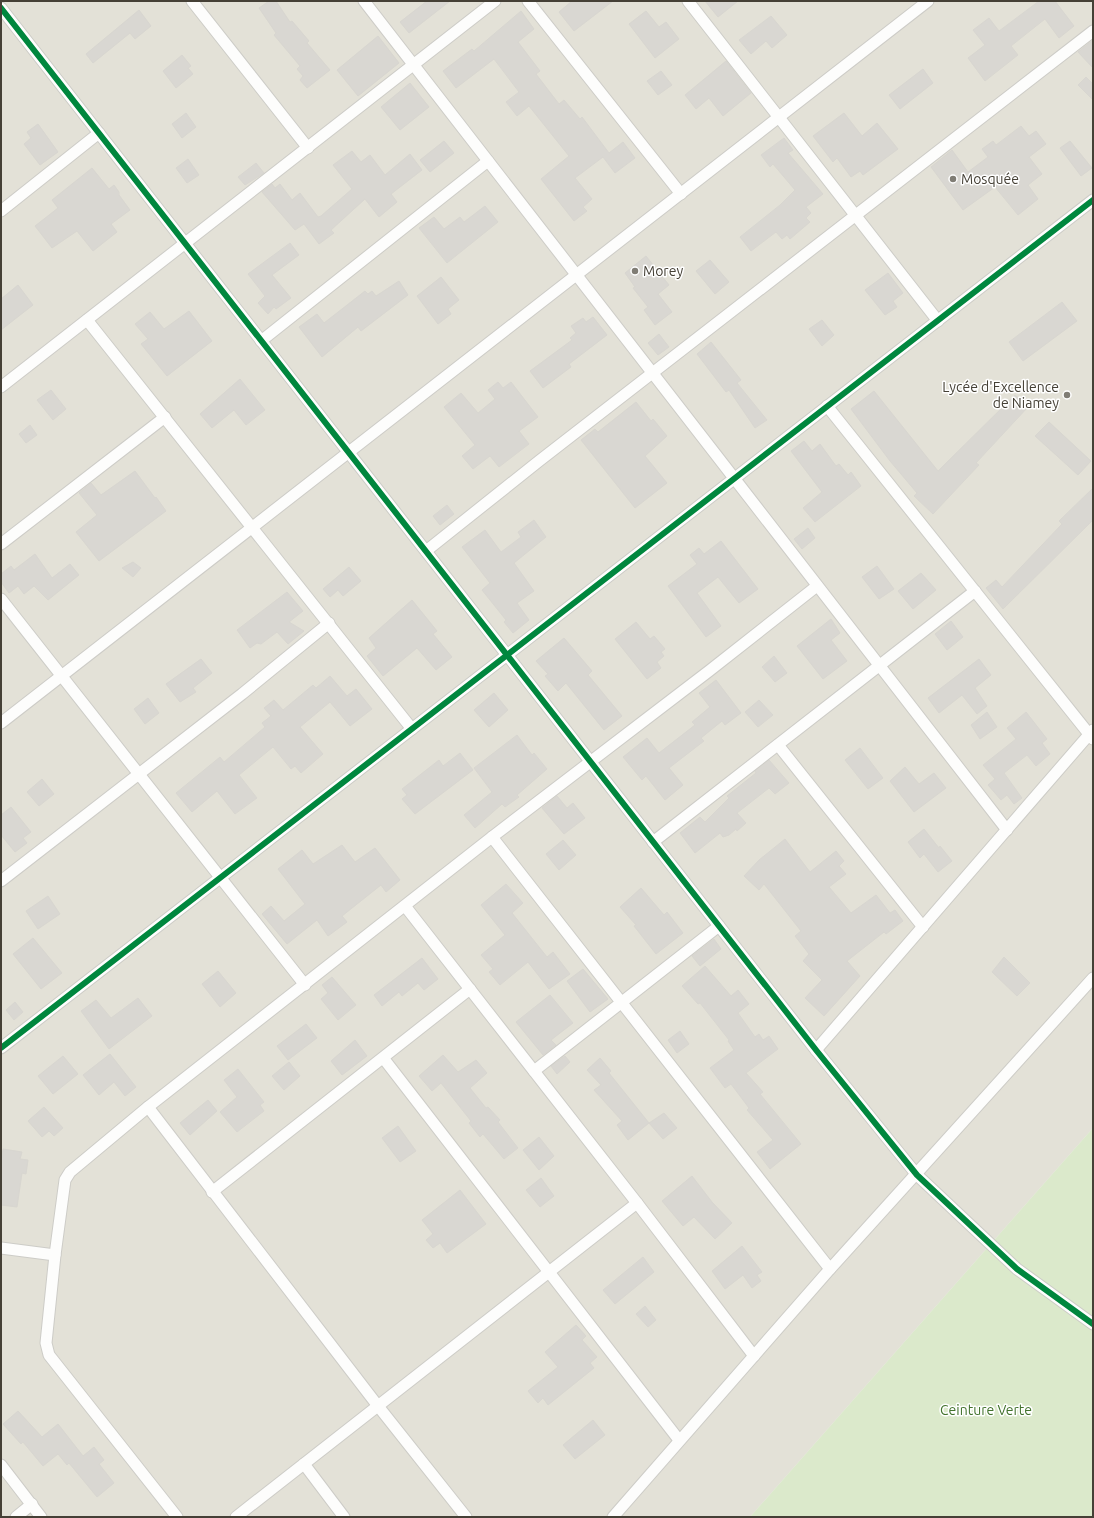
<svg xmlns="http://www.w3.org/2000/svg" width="1094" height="1518" viewBox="0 0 1094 1518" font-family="Ubuntu,sans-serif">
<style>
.residential{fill:#e3e1d7}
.green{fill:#dbe9cb}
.building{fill:#d9d7d2;stroke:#d8d6d0}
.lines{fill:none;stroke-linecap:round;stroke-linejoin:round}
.minor-casing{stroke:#cdccc7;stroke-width:13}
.minor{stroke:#fdfdfc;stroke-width:11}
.cycleway-casing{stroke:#fff;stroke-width:8}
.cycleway{stroke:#00873e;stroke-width:6}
.poi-dot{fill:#807d75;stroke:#fff;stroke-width:1.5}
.labels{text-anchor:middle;stroke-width:3;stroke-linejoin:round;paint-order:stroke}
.poi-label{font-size:14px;fill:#454036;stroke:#fff;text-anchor:start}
.park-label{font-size:14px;fill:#42732d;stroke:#fff}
</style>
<rect width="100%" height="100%" fill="#efefea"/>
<!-- residential -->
<polygon class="residential" points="1,1 1093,1 1093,1128 750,1517 1,1517"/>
<!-- green -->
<polygon class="green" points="1093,1128 1093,1517 750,1517"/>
<!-- building -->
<g class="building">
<polygon points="269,1 276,1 290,22 292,21 309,41 307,43 330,70 307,88 300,80 303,76 297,69 300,66 274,35 276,33 259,8"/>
<polygon points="427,1 450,1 409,33 400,22"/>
<polygon points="572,1 613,1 574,31 559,12"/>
<polygon points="705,1 738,1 718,17"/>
<polygon points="1039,1 1055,1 1074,26 1059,38 1045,19 1011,46 1018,55 985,81 968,58 985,45 973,30 989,18 999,31"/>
<polygon points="139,10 151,26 135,39 130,33 93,63 86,54"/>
<polygon points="521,11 534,29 518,42 540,71 536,74 559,104 564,100 580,119 582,117 609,153 623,142 635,158 615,173 603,157 575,178 592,199 583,207 587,211 574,221 541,179 569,156 529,106 517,116 506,102 519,92 494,59 456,88 443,71 472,49 474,51"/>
<polygon points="646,11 659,27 666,22 679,39 655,58 629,24"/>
<polygon points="771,16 787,35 772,48 766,41 751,54 739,40"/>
<polygon points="378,36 399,63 358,96 337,70"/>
<polygon points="1093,40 1093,68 1078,52"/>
<polygon points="182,55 191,66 188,68 193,74 176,88 163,71"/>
<polygon points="726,61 751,93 723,116 709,98 696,109 685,95"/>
<polygon points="923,69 933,83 900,109 889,95"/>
<polygon points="661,71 672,85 658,95 647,81"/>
<polygon points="1086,77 1093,84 1093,100 1078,85"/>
<polygon points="410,83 429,107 400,130 381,107"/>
<polygon points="186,113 196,127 182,138 172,124"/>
<polygon points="844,113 862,136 877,123 898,149 863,175 860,171 851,177 837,158 833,162 813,136"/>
<polygon points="38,124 58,152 40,165 24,144 31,138 27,132"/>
<polygon points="1021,126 1029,136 1036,131 1046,144 1029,157 1042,174 1028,185 1038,199 1018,215 995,187 963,210 931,167 952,150 968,172 988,157 982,149 993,141 996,145"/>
<polygon points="784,138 793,150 788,153 823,194 806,207 811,213 806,218 810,222 790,239 787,235 782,239 776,232 751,251 740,237 780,205 795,190 773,164 770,167 761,155"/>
<polygon points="444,141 454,153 430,172 420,160"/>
<polygon points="1070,141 1092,168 1081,176 1060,148"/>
<polygon points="352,151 361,162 370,155 385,175 410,154 422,170 391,194 397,202 379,217 365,199 331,230 334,233 319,244 304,224 295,230 262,192 272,184 275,188 280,184 292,200 300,193 318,217 321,216 352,189 333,165"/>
<polygon points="188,159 199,175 187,183 176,168"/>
<polygon points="256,163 264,173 245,185 238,177"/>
<polygon points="92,168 109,189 114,185 119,192 119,195 130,210 111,224 117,232 93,251 77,231 52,248 35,226 58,208 52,200"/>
<polygon points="485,206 498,222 447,263 419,228 434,217 444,229 460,217 464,222"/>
<polygon points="290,243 299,255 272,275 291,298 276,309 274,307 268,314 258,303 265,296 248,274"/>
<polygon points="646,256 669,285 658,294 672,312 655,325 644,310 648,307 633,288 635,287 625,273"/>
<polygon points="710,260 729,282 715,294 696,271"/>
<polygon points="888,273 903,293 893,301 897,307 885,315 865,290"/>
<polygon points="441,277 459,300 448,309 451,314 438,324 417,296"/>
<polygon points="399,281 408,295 361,331 358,327 322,357 299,327 317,314 324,323 365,291 368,294 372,291 376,296"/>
<polygon points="18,285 33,305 1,330 1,299"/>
<polygon points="1062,302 1077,321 1023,361 1009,342"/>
<polygon points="189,311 212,341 167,376 141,344 148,339 135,324 150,312 164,329"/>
<polygon points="593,317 607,335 569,364 571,367 543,388 530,371 572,340 570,338 576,333 571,326 583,318 586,322"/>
<polygon points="822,320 834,335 822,346 809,329"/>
<polygon points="659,334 669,347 658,355 648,343"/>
<polygon points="711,342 741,380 737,383 767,420 755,428 729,390 726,392 697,354"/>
<polygon points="240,379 265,410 246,425 234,410 212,428 200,414"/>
<polygon points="498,382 503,388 511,382 538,417 519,431 529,444 499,467 490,456 473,469 462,456 475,445 444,407 461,393 478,413 495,399 488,390"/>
<polygon points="51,390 66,409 53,420 37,400"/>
<polygon points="874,391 938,471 1015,395 1028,407 976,463 979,465 933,514 914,496 917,493 890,461 851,409"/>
<polygon points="636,402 651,421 653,419 667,436 645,456 667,483 635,508 581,440 595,429 598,432"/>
<polygon points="1049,422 1091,461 1078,475 1035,436"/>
<polygon points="30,425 37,435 26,443 19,434"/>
<polygon points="804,441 812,451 820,444 836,466 839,464 848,475 851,472 861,486 815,522 803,508 822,492 791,451"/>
<polygon points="135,471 155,498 156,497 166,511 99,561 76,532 97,515 79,493 91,483 101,495"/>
<polygon points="1093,488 1093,520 1003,609 986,588 996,580 1002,587 1062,524 1059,521"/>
<polygon points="447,505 454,514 440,525 433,516"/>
<polygon points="534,520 546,537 514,563 534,591 517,603 529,620 513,633 504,622 506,620 482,590 490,583 462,547 485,530 501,552 521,537 518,532"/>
<polygon points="808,528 815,538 802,549 794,539"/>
<polygon points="721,541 758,589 739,603 718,577 697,593 721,626 706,637 668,586 697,564 690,555 699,548 704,554"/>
<polygon points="35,554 52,578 70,564 79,575 48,600 34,586 24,594 18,586 9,593 1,582 1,574 11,566 14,570"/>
<polygon points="133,562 141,568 133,577 122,568"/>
<polygon points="877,566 894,589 879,599 862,577"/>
<polygon points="349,567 361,581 343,596 338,590 330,597 323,589"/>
<polygon points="921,573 936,590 913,609 898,591"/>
<polygon points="287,592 303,611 289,622 304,631 288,644 277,632 261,644 257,643 250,648 237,630"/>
<polygon points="412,600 437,631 433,634 452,657 436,670 417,648 383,676 367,656 376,648 369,638"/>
<polygon points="831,619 840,633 831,640 847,661 823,679 797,646"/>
<polygon points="951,621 963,637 947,650 935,634"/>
<polygon points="636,622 650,639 654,636 665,649 661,652 664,656 657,662 661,668 647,679 615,639"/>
<polygon points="564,638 592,671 588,675 622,716 604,730 566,683 558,691 545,676 548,674 536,661"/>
<polygon points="774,656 787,673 775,682 762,667"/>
<polygon points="201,659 212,673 193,688 196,692 180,702 166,684"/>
<polygon points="979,659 991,675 975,688 987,706 977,714 962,695 939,713 928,698"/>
<polygon points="330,676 347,696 356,689 372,709 350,726 330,702 300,727 323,754 301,773 295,766 291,769 273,747 239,775 257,798 235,814 217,791 192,812 176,793 220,757 224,762 265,727 262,723 271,716 264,708 274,700 283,710 313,685 316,688"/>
<polygon points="716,680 741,713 725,725 722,721 701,738 704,741 669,768 683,785 665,800 646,776 642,780 623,757 647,738 659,753 695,725 692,722 710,707 699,693"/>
<polygon points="494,693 508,710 489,727 474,710"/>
<polygon points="148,698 159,713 145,724 134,709"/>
<polygon points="759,700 773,715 758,727 745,712"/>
<polygon points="987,712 997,727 980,739 971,725"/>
<polygon points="1026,712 1047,739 1042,743 1050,754 1036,766 1027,755 1004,773 1022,798 1014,804 1007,795 1001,800 988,785 995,779 983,765 1016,739 1007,728"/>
<polygon points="517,735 532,755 534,753 547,769 517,795 519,797 505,807 502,804 475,828 464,815 492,792 474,768"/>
<polygon points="860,748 883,778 868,789 845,760"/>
<polygon points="460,753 473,770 415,814 402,799 407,795 402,789 439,760 443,766"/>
<polygon points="769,760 789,783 775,794 769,788 737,813 746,823 737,831 736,829 729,835 723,837 720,833 695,853 680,833 700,817 705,822 729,798 727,796 756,773 755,771"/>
<polygon points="905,767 919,784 934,773 946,788 914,812 890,781"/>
<polygon points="42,779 54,794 39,806 27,792"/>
<polygon points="557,796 567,808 573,803 585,818 564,834 542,808"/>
<polygon points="11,807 31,832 23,838 27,843 15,852 1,835 1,815"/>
<polygon points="924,829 939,848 940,846 952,861 938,872 924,854 920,858 908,842"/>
<polygon points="785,839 810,872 836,851 844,861 839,866 846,874 829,887 851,913 876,895 890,913 895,910 903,921 886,934 884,932 847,961 860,976 824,1016 805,998 822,980 803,961 809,954 795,936 801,931 764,884 759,890 744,876 759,860"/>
<polygon points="563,840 576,855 559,870 546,854"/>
<polygon points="342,845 355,862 375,848 400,880 386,892 381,885 342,916 347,922 328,936 317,920 287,944 262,914 271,906 284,921 305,904 278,869 302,850 313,864"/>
<polygon points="506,884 523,903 512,913 547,957 553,952 570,974 549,989 528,962 500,985 489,972 493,969 481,955 505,935 481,905"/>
<polygon points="641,888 664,915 667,912 683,933 656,954 634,926 636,925 620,907"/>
<polygon points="48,896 60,914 38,929 26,911"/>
<polygon points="33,938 62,973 41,989 13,954"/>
<polygon points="714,939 721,949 700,966 692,956"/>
<polygon points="1004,957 1030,983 1017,996 992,972"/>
<polygon points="422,958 438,979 424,990 418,983 402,996 399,992 382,1006 374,995"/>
<polygon points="705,966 731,996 738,990 749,1004 738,1013 755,1037 759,1034 763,1040 769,1036 778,1049 746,1073 763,1092 760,1094 801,1144 770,1169 757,1152 773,1140 747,1110 749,1108 731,1084 725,1088 710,1068 734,1050 728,1041 729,1040 700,1003 698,1004 682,986"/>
<polygon points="583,969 608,999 590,1012 567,981"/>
<polygon points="218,971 236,993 220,1007 202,984"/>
<polygon points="332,977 356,1005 338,1020 321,999 328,993 322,985"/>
<polygon points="550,995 573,1023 551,1040 556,1045 543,1055 516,1022"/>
<polygon points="138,998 152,1016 109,1049 81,1011 96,1000 111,1018"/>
<polygon points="15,1002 23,1012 14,1020 6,1010"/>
<polygon points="306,1024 317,1038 288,1060 277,1046"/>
<polygon points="680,1031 689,1044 677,1053 668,1040"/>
<polygon points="355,1040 367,1056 342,1075 331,1061"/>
<polygon points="110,1054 136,1087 125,1096 114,1082 99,1095 83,1075"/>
<polygon points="443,1055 458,1072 476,1060 487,1073 470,1088 486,1108 488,1107 500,1120 498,1122 518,1148 504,1159 483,1134 480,1137 469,1123 471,1121 441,1083 432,1091 419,1076"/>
<polygon points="63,1056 78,1074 53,1094 38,1076"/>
<polygon points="565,1056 570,1062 557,1074 551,1066"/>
<polygon points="600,1058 611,1071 609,1073 649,1123 628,1140 617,1125 622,1121 594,1090 601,1085 587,1070"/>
<polygon points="289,1062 300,1076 284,1090 272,1076"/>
<polygon points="238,1069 264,1102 260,1105 264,1111 237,1132 220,1112 237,1097 224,1080"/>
<polygon points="208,1100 217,1111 190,1135 180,1123"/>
<polygon points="44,1107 63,1128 54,1136 49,1131 42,1137 28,1121"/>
<polygon points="664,1113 677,1128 663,1139 649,1123"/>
<polygon points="398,1126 416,1151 400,1162 382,1138"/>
<polygon points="539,1137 554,1156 539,1170 523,1150"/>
<polygon points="3,1149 22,1152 20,1159 28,1160 26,1174 22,1173 17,1207 1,1205 1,1161"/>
<polygon points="692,1176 712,1202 732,1223 715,1239 694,1217 683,1226 662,1201"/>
<polygon points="541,1178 554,1196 540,1207 526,1190"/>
<polygon points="460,1190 486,1224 447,1253 440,1243 433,1248 426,1240 433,1234 422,1220"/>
<polygon points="742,1246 762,1272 757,1275 761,1281 752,1288 743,1275 725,1289 712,1271"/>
<polygon points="643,1257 654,1272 615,1304 603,1290"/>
<polygon points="645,1306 656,1320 648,1327 636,1314"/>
<polygon points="576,1325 586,1336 582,1340 597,1357 590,1363 594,1368 548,1405 543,1398 538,1403 528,1391 558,1367 545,1352"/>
<polygon points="18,1411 42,1437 58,1424 83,1456 94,1447 104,1460 99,1464 114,1483 97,1497 69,1463 67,1465 58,1454 43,1466 23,1442 21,1444 3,1424"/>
<polygon points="593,1420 605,1435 575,1459 563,1445"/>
</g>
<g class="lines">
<defs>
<g id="minor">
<polyline points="192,1 308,148"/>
<polyline points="364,1 1007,830"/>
<polyline points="528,1 681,194"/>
<polyline points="688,1 938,321"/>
<polyline points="1,8 816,1050 917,1175 1017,1269 1093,1324"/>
<polyline points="1,211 99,133"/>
<polyline points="87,320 412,729"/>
<polyline points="261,341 488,161"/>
<polyline points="1,387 495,1"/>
<polyline points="827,406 1093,739"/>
<polyline points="1,544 165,417"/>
<polyline points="426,551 539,461 1093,31"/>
<polyline points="1,599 305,985"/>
<polyline points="1,723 928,1"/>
<polyline points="778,745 923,927"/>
<polyline points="492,837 830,1269"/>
<polyline points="653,842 975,591"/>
<polyline points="1,881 242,694 329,623"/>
<polyline points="405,906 637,1203 754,1356"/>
<polyline points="1,1048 1093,200"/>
<polyline points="816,1050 1093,730"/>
<polyline points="384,1059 679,1440"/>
<polyline points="534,1071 719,926"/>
<polyline points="148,1107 378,1406 466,1517"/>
<polyline points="212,1192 470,989"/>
<polyline points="1,1248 55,1255"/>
<polyline points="304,1464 344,1517"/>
<polyline points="1,1465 41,1517"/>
<polyline points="16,1517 32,1504"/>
<polyline points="177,1517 49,1355 46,1343 55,1255 65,1180 70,1172 148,1107 492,837 709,671 817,586"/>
<polyline points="236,1517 637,1203"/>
<polyline points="613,1517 830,1269 1093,978"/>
</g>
</defs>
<!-- minor casing -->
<use href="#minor" class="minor-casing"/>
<!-- minor -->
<use href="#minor" class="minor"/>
<defs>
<g id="cycleway">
<polyline points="1,8 816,1050 917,1175 1017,1269 1093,1324"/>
<polyline points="1,1048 1093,200"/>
</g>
</defs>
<!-- cycleway casing -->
<use href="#cycleway" class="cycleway-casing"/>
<!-- cycleway -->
<use href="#cycleway" class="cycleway"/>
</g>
<!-- markers -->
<g class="poi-dot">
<circle cx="953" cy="179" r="4"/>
<circle cx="635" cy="271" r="4"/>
<circle cx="1067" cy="395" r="4"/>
</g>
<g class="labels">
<!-- poi labels -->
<g class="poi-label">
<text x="961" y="184">Mosquée</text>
<text x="643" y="276">Morey</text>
<text x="1059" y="392" text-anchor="end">Lycée d'Excellence<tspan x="1059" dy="16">de Niamey</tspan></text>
</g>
<!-- park labels -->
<g class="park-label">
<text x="986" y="1415">Ceinture Verte</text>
</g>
</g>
<!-- border -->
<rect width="1094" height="1518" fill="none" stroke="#454036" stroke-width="4"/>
</svg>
